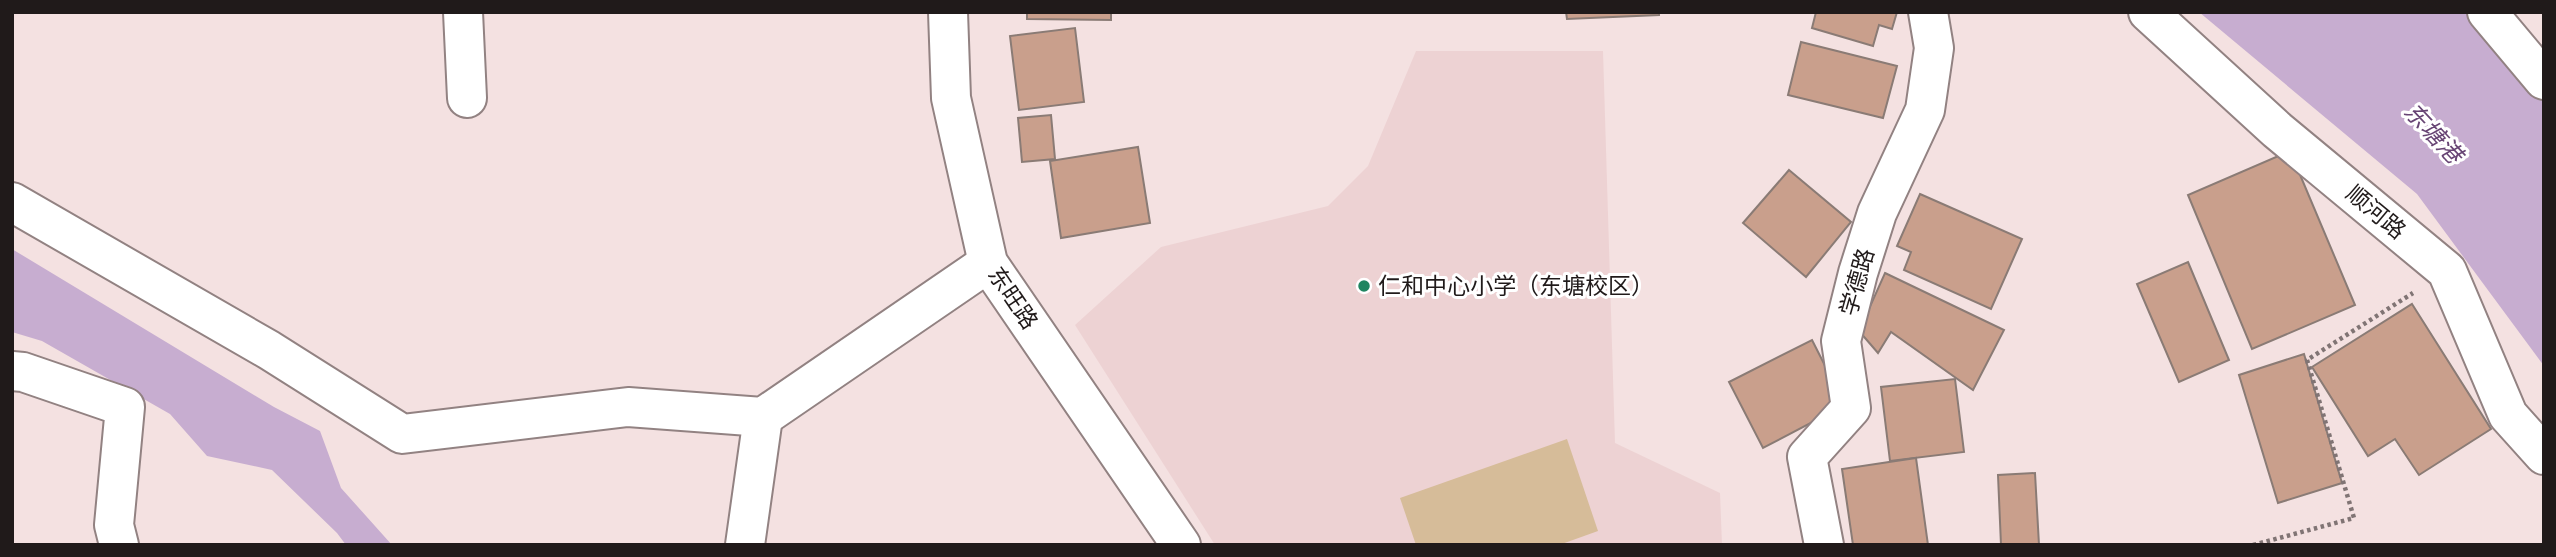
<svg xmlns="http://www.w3.org/2000/svg" width="2556" height="557" viewBox="0 0 2556 557" font-family="'Source Serif 4','Noto Sans SC',serif">
<style>
.built{fill:#edd2d3}
.green{fill:#d6bc99}
.water{fill:#c7add0}
.building{fill:#c99f8c;stroke:#8a7b75;stroke-width:2}
.lines{fill:none;stroke-linecap:round;stroke-linejoin:round}
.minor-casing{stroke:#928282;stroke-width:42}
.tertiary-casing{stroke:#928282;stroke-width:42}
.path{stroke:#807474;stroke-width:4.5;stroke-dasharray:3.5 3.5;stroke-linecap:butt}
.minor{stroke:#fff;stroke-width:38}
.tertiary{stroke:#fff;stroke-width:38}
.poi-dot{fill:#208560;stroke:#fff;stroke-width:2.5}
.labels{text-anchor:middle;stroke-width:6;stroke-linejoin:round;paint-order:stroke}
.street-label{font-size:23px;fill:#201a1a;stroke:#fff}
.poi-label{font-size:23px;fill:#201a1a;stroke:#fff;text-anchor:start}
.water-label{font-size:24px;font-style:italic;fill:#674474;stroke:#fff}
</style>
<rect width="100%" height="100%" fill="#f4e1e1"/>
<!-- built -->
<polygon class="built" points="1416,51 1603,51 1615,443 1720,493 1722,545 1215,545 1075,325 1161,247 1328,206 1368,166"/>
<!-- green -->
<polygon class="green" points="1567,439 1598,531 1559,545 1416,545 1400,498"/>
<!-- water -->
<g class="water">
<polygon points="2199,12 2495,12 2544,57 2544,366 2417,194"/>
<polygon points="12,249 274,407 320,431 341,488 392,545 346,545 337,533 272,470 207,456 170,414 42,341 12,332"/>
</g>
<!-- building -->
<g class="building">
<polygon points="1027,12 1111,12 1111,20 1027,19"/>
<polygon points="1566,12 1659,12 1659,15 1567,19"/>
<polygon points="1816,12 1897,12 1892,29 1879,25 1873,46 1812,28"/>
<polygon points="1075,28 1084,102 1019,110 1010,36"/>
<polygon points="1801,42 1897,66 1883,118 1788,95"/>
<polygon points="1051,115 1055,159 1022,162 1018,118"/>
<polygon points="1138,147 1150,223 1061,238 1050,161"/>
<polygon points="2290,151 2355,305 2252,349 2188,195"/>
<polygon points="1789,170 1851,222 1806,277 1743,223"/>
<polygon points="1920,194 2022,239 1991,309 1904,270 1911,252 1897,246"/>
<polygon points="2188,262 2229,360 2179,382 2137,284"/>
<polygon points="1885,273 2004,330 1973,390 1891,332 1878,353 1859,331"/>
<polygon points="2412,304 2491,429 2419,475 2395,439 2368,456 2312,367"/>
<polygon points="1812,340 1845,405 1763,448 1729,382"/>
<polygon points="2304,354 2342,483 2278,503 2239,375"/>
<polygon points="1955,379 1964,452 1890,461 1881,387"/>
<polygon points="1916,458 1928,545 1853,545 1842,469"/>
<polygon points="2035,473 2039,545 2001,545 1998,475"/>
</g>
<g class="lines">
<defs>
<g id="minor">
<polyline points="463,12 467,98"/>
<polyline points="2148,12 2277,130 2447,271 2508,415 2544,455"/>
<polyline points="2487,12 2544,80"/>
<polyline points="12,202 269,350 402,434 628,407 763,417 988,263"/>
<polyline points="12,371 23,372 125,407 114,525 119,545"/>
<polyline points="745,545 763,417"/>
<polyline points="1824,545 1807,457 1851,408 1841,341 1858,273 1877,213 1925,110 1934,48 1928,12"/>
</g>
<polyline id="tertiary" points="948,12 951,98 988,263 1181,545"/>
</defs>
<!-- minor casing -->
<use href="#minor" class="minor-casing"/>
<!-- tertiary casing -->
<use href="#tertiary" class="tertiary-casing"/>
<!-- path -->
<polyline class="path" points="2253,545 2354,518 2307,360 2413,293"/>
<!-- minor -->
<use href="#minor" class="minor"/>
<!-- tertiary -->
<use href="#tertiary" class="tertiary"/>
</g>
<!-- markers -->
<circle class="poi-dot" cx="1364" cy="286" r="7"/>
<g class="labels">
<!-- street labels -->
<g class="street-label">
<text transform="translate(2376 212) rotate(40)" y="8">顺河路</text>
<text transform="translate(1857 282) rotate(-74)" y="8">学德路</text>
<text transform="translate(1013 298) rotate(56)" y="8">东旺路</text>
</g>
<!-- poi labels -->
<g class="poi-label">
<text x="1378" y="294">仁和中心小学（东塘校区）</text>
</g>
<!-- water labels -->
<g class="water-label">
<text transform="translate(2433 133) rotate(47)" y="8">东塘港</text>
</g>
</g>
<!-- border -->
<rect width="2556" height="557" fill="none" stroke="#201a1a" stroke-width="28"/>
</svg>
